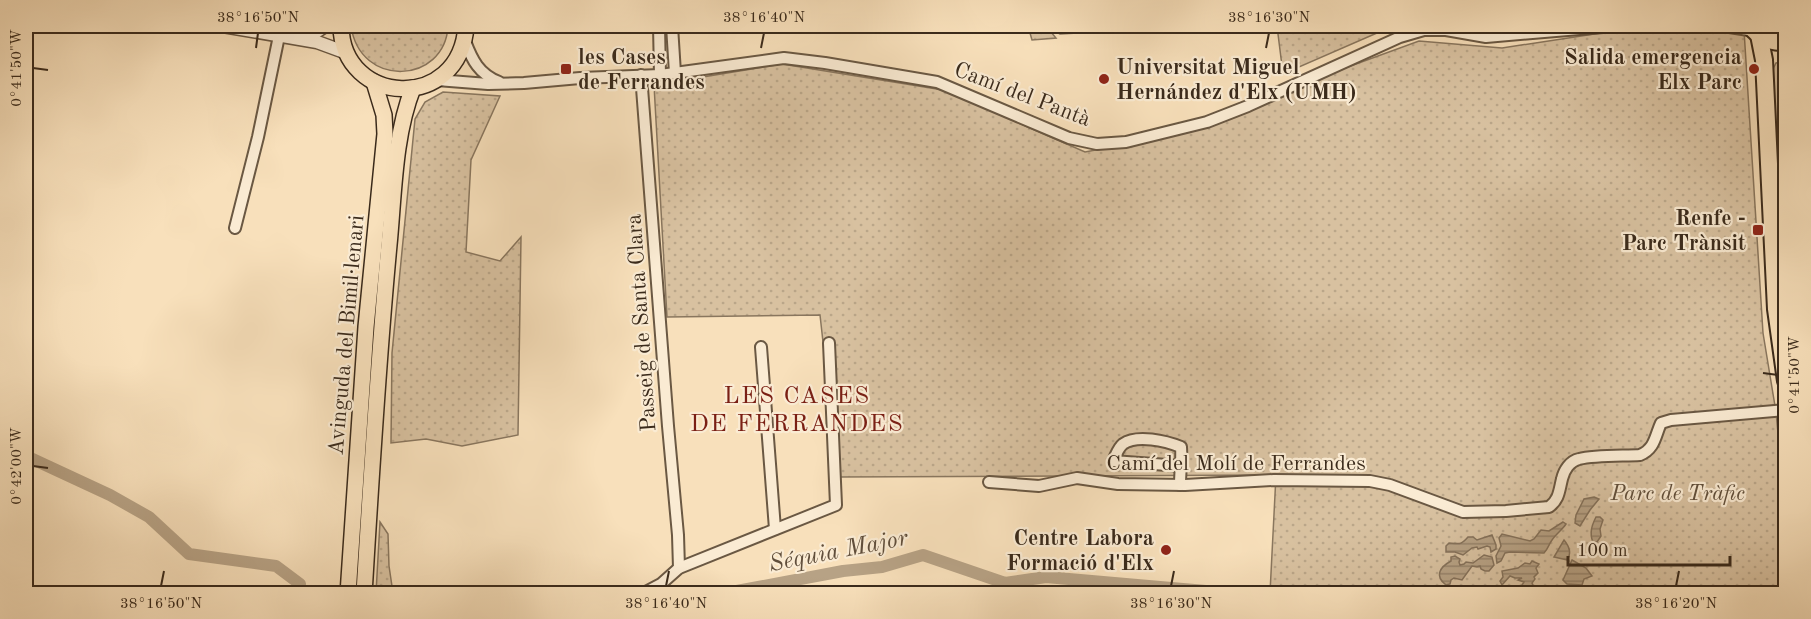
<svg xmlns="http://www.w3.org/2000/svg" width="1811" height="619" viewBox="0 0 1811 619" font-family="'Old Standard TT',serif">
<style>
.green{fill:url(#green-dots);stroke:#89765e;stroke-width:1.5}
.water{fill:url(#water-rules);stroke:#85725b;stroke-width:1.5}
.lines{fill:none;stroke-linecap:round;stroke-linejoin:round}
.canal{stroke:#b7a285;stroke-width:12}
.minor-casing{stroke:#6a5843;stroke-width:14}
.tertiary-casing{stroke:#6a5843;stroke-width:15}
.primary-casing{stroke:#3a2a1b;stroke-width:18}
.trunk-casing{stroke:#3a2a1b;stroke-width:20}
.minor{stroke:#faebd3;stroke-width:10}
.tertiary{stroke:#faebd3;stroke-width:12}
.primary{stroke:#f8e0bb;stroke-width:15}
.trunk{stroke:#f8e0bb;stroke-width:16}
.ticks{fill:none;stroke:#3a2a1b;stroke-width:2}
.poi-dot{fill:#8f2418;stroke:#faebd3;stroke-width:2}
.labels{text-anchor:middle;stroke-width:4.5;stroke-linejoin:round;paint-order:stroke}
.poi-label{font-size:22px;font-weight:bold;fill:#3a2a1b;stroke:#faebd3;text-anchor:end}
.street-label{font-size:22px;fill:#3a2a1b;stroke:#faebd3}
.park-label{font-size:22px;font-style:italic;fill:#62503c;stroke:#faebd3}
.neighbourhood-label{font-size:24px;letter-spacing:1.5px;fill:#7a1f14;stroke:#faebd3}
.water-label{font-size:24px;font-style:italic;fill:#604e3b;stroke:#faebd3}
.neatline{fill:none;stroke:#3a2a1b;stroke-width:2}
.ticks-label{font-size:15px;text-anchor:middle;fill:#3a2a1b}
</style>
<defs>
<pattern id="green-dots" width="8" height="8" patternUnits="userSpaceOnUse" patternTransform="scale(1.5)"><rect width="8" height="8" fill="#d8c1a0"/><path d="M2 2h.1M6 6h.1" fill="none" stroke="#baa689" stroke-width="1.8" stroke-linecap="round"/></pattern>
<pattern id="water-rules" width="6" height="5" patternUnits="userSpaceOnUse" patternTransform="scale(1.5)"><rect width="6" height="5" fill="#b7a285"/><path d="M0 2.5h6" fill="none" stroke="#96846c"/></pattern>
</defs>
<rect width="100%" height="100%" fill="#f8e0bb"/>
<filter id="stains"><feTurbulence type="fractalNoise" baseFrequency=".00333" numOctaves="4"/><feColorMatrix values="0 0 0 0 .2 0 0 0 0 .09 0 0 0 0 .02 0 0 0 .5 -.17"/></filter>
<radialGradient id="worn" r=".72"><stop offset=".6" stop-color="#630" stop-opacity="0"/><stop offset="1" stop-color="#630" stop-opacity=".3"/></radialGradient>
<!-- green -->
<g class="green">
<path d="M351 26H448C445 84 360 89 351 26Z"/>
<polygon points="1040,26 1046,26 1056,38 1032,40 1030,33"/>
<polygon points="1051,26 1115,26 1114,31 1060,34 1056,32"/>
<polygon points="1122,26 1199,26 1199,27 1122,31"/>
<polygon points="1277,26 1393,26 1283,74"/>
<path d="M1760 26H1785V33C1775 34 1768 32 1760 26Z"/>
<polygon points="1680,28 1744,30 1763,333 1776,412 1785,507 1785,593 1270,593 1276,475 838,477 820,315 667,317 654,85 782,64 943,90 1085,152 1160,138 1271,95 1419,41 1502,48 1614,31"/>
<polygon points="1781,62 1785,63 1785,304 1782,300 1773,69 1776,63"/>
<polygon points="443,92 500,96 471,160 466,252 500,261 521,237 518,435 462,446 426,439 391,443 392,353 415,119 425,102"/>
<polygon points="380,522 388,534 389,566 393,593 376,593"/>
</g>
<!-- water -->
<g class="water">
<polygon points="1594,497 1599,499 1590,510 1580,526 1575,523 1576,515 1584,499"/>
<path d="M1596 517H1600L1603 520 1600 529 1601 536 1597 542H1593C1589 533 1592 525 1596 517Z"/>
<path d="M1563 522 1566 524C1562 530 1556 534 1552 540 1549 544 1548 549 1544 553L1510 552 1505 553 1501 561 1497 563 1496 556 1501 546 1499 538 1502 534 1530 541 1534 539 1541 530 1549 531Z"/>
<path d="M1492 535 1496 545V549L1491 552 1490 547 1487 546 1478 549 1477 547 1472 548 1463 555 1455 552H1446V546L1449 543C1460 544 1461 545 1468 537H1473L1477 540Z"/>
<path d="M1564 540C1569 546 1572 553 1567 560L1554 557Z"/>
<path d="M1484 555 1492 557 1494 565 1489 571H1485L1481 569 1480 566 1477 567 1472 566 1462 580 1454 578 1451 580 1450 584 1446 585C1434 576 1440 567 1451 561V557L1455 556 1460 559 1459 562 1460 565 1464 564 1466 562 1473 563Z"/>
<polygon points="1572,560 1586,568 1592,576 1584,579 1582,585 1567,584 1563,580"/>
<polygon points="1532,561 1539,564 1536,568 1538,573 1534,577 1535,579 1532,583 1534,588 1523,587 1522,585 1524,582 1518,580 1522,578 1515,578 1510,576 1502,585 1500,581 1503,577 1502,571 1518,568 1525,563 1530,564"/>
</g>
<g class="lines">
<!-- canal -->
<g class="canal">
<polyline points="26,456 110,495 149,517 189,554 276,566 300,584"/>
<polyline points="726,593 843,571 882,567 923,555 1005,583 1046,577 1240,594"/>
</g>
<defs>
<g id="minor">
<polyline points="659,26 660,75"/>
<polyline points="672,26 675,73"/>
<polyline points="1723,26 1755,31"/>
<path d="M465 41C472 60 479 74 499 82"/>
<polyline points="641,75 668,426 678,535 679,568"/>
<polyline points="437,80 488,84 524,83 580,78 660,75 784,58 825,63 937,82 1069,138 1097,144 1126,142 1207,122 1248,106 1400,37 1424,30 1446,30 1486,37 1615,26"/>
<polyline points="235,228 258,137 279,36"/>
<polyline points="761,347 775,529"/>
<path d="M989 482 1039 486 1077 478 1118 484 1185 485 1274 480 1370 481 1390 485 1463 512 1506 511 1549 507C1559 500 1559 491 1562 479 1564 470 1570 461 1579 459 1595 455 1623 456 1640 455 1655 449 1655 436 1661 423L1671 420 1786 410"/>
<path d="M1180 485C1180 472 1182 460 1181 447 1166 441 1137 434 1123 444 1118 448 1116 455 1113 461L1181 466"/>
<polyline points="642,594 661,584 679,568 836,505 829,343"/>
</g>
<g id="tertiary">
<polyline points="223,26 317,42 347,53"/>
<polyline points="299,35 316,32 325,26"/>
</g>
<g id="primary">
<path d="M341 26C342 106 460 113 466 26"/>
<polyline points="348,594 366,327 385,134 384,115 374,82"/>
<path d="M364 594C371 477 378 361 389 245 394 194 394 136 413 88"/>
</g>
<g id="trunk">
<path d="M1750 26C1759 37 1771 43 1786 42"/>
<polyline points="1759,35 1764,60 1776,309 1786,381"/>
</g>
</defs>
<!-- minor casing -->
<use href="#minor" class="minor-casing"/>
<!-- tertiary casing -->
<use href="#tertiary" class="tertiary-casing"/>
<!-- primary casing -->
<use href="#primary" class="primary-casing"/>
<!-- trunk casing -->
<use href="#trunk" class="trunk-casing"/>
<!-- minor -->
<use href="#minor" class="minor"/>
<!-- tertiary -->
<use href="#tertiary" class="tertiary"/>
<!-- primary -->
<use href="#primary" class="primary"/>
<!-- trunk -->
<use href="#trunk" class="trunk"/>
</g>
<!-- ticks -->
<path class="ticks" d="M256 48 258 33M761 48 764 33M1266 48 1269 33M33 68 48 70M1763 373 1778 375M33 466 48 468M161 586 164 571M666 586 669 571M1171 586 1174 571M1676 586 1679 571"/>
<!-- markers -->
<g class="poi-dot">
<rect x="560" y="63" width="12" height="12" rx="3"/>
<circle cx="1754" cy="69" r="6"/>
<circle cx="1104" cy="79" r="6"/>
<rect x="1752" y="224" width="12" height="12" rx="3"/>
<circle cx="1166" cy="550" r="6"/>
</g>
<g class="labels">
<!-- poi labels -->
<g class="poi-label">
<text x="578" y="64" text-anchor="start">les Cases<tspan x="578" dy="25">de Ferrandes</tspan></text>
<text x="1742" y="64">Salida emergencia<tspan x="1742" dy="25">Elx Parc</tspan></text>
<text x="1116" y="74" text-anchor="start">Universitat Miguel<tspan x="1116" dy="25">Hernández d'Elx (UMH)</tspan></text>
<text x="1746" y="225">Renfe -<tspan x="1746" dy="25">Parc Trànsit</tspan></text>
<text x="1154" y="545">Centre Labora<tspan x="1154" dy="25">Formació d'Elx</tspan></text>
</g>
<!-- street labels -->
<g class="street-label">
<text transform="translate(1023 93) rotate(21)" y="8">Camí del Pantà</text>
<text transform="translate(640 323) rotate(-94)" y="8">Passeig de Santa Clara</text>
<text transform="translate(345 335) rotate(-85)" y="8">Avinguda del Bimil·lenari</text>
<text x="1236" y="470">Camí del Molí de Ferrandes</text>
</g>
<!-- park labels -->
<g class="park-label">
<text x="1678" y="500">Parc de Tràfic</text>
</g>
<!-- neighbourhood labels -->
<g class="neighbourhood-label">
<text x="797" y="403">LES CASES<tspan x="797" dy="28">DE FERRANDES</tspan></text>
</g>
<!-- water labels -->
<g class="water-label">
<text transform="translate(838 550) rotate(-11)" y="8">Séquia Major</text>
</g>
</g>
<!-- margin -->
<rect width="1811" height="619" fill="none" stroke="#f8e0bb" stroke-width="66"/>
<!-- scale -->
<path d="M1568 556v9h162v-9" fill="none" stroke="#3a2a1b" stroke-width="3"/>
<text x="1577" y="556" font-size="18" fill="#3a2a1b" stroke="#faebd3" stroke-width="4.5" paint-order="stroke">100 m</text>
<rect x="33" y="33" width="1745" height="553" class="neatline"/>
<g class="ticks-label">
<text x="258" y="22">38°16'50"N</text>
<text x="764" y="22">38°16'40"N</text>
<text x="1269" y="22">38°16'30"N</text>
<text transform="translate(16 68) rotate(-90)" y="5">0°41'50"W</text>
<text transform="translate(1794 375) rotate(-90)" y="5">0°41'50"W</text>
<text transform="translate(16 466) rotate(-90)" y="5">0°42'00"W</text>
<text x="161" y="608">38°16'50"N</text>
<text x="666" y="608">38°16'40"N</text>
<text x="1171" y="608">38°16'30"N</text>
<text x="1676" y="608">38°16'20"N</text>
</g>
<rect width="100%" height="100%" filter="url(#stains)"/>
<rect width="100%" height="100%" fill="url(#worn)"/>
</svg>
